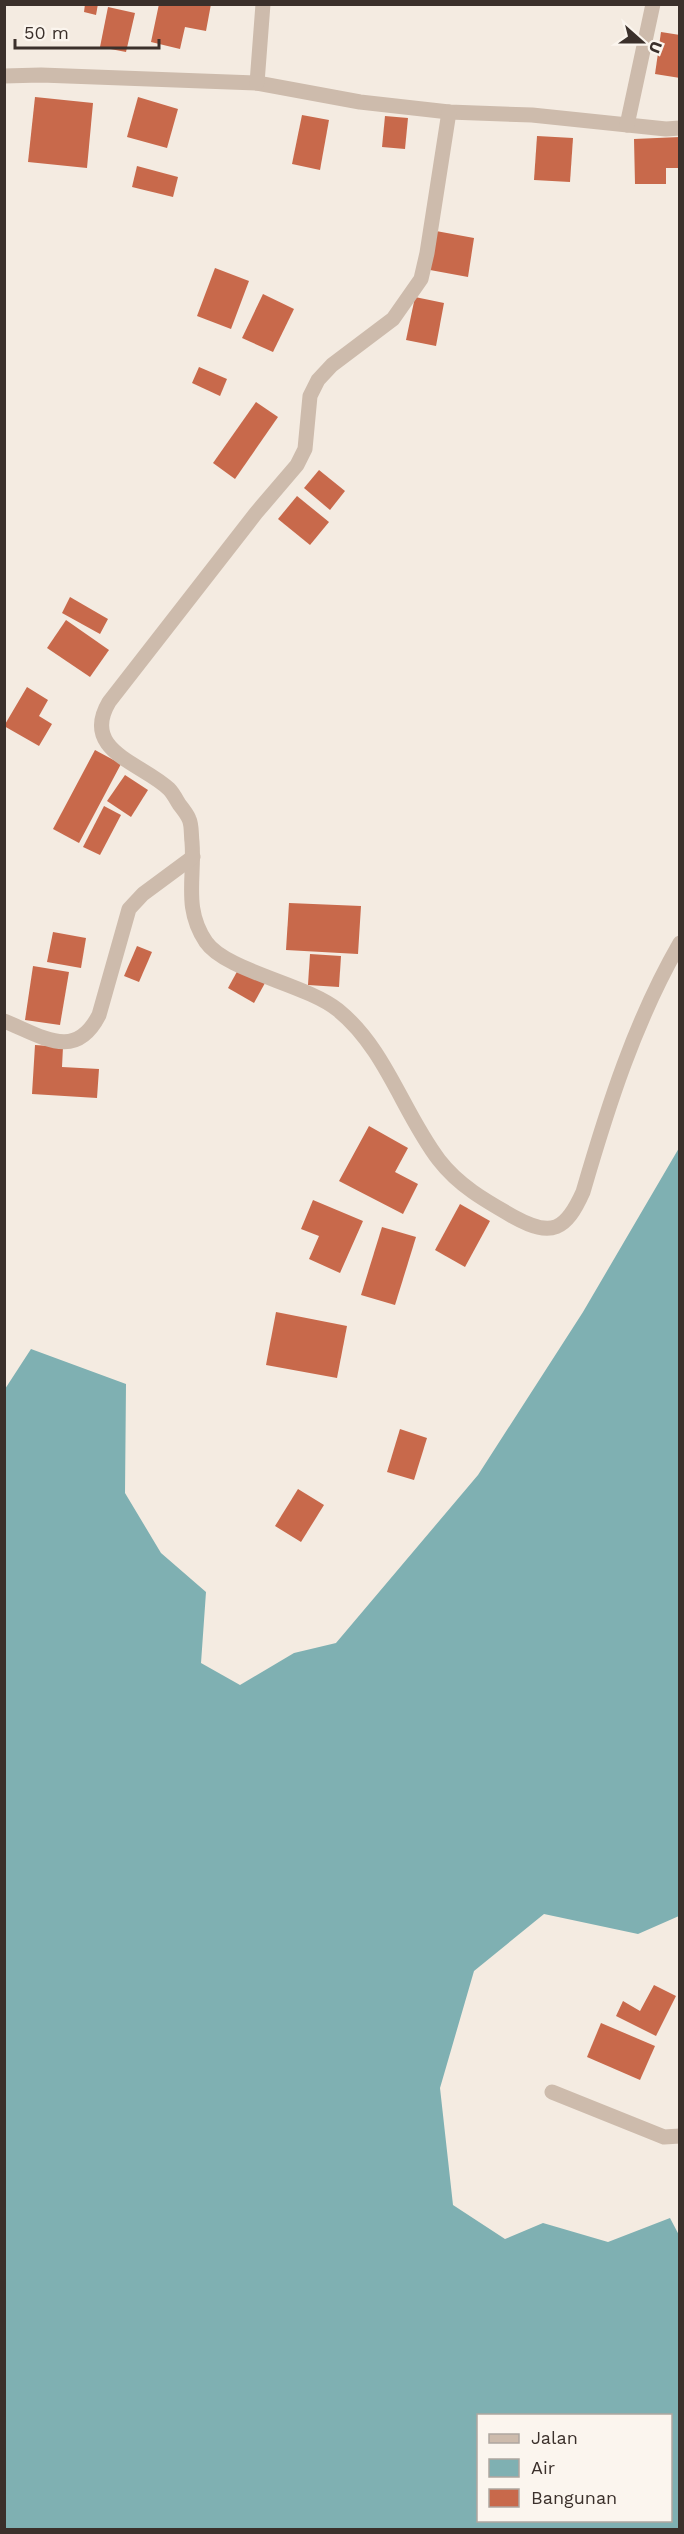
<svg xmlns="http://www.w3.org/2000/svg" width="684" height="2534" viewBox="0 0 684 2534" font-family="'Work Sans',sans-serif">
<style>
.water{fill:#7fb0b2;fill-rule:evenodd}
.building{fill:#c8694b}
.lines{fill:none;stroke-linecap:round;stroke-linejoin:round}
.street{stroke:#cdbbac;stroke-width:15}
</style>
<rect width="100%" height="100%" fill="#f4ebe1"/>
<!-- water -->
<path class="water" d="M679 1148V1916L638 1934 544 1914 474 1971 440 2088 453 2205 505 2239 543 2223 608 2242 670 2218 680 2237 679 2529H5V1389L31 1349 126 1384 125 1493 161 1553 206 1592 201 1663 240 1685 294 1653 336 1643 478 1475 583 1312ZM478 2416H670V2520H478Z"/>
<!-- building -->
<g class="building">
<polygon points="85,4 98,4 96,15 84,12"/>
<polygon points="159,4 211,4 206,31 185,27 180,49 151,42"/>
<polygon points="108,7 135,13 126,52 100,47"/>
<polygon points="661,32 680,35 680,78 655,74"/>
<polygon points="35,97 93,103 87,168 28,162"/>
<polygon points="138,97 178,109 167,148 127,137"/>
<polygon points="302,115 329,120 320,170 292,164"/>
<polygon points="385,116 408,118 405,149 382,147"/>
<polygon points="537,136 573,138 570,182 534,180"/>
<polygon points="680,137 680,168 666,168 666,184 635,184 634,139"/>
<polygon points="137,166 178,177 173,197 132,187"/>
<polygon points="436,231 474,238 468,277 430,270"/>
<polygon points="215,268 249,281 231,329 197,316"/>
<polygon points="263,294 294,309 273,352 242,338"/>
<polygon points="415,297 444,303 436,346 406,340"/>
<polygon points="199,367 227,379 220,396 192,383"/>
<polygon points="256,402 278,417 235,479 213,463"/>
<polygon points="319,470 345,491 330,510 304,488"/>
<polygon points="297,496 329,522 310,545 278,519"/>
<polygon points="70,597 108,619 100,634 62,613"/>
<polygon points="66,620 109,650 90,677 47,648"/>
<polygon points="27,687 48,700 39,716 52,724 39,746 4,726"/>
<polygon points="95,750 121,764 79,843 53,829"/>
<polygon points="125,775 148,790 131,817 107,801"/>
<polygon points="104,806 121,815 100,855 83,847"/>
<polygon points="289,903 361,906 358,954 286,950"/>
<polygon points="53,932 86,938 81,968 47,962"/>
<polygon points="137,946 152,952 139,982 124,976"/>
<polygon points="310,954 341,956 339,987 308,985"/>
<polygon points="33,966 69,972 60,1025 25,1020"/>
<polygon points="239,968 265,983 254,1003 228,988"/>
<polygon points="35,1045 63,1047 62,1067 99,1069 97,1098 32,1094"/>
<polygon points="369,1126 408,1148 395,1172 418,1184 403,1214 339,1181"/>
<polygon points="313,1200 363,1221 340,1273 309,1259 319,1236 301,1229"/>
<polygon points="460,1204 490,1221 465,1267 435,1250"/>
<polygon points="382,1227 416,1237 395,1305 361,1295"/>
<polygon points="276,1312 347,1326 337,1378 266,1365"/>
<polygon points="400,1429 427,1438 414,1480 387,1472"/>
<polygon points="298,1489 324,1505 301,1542 275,1526"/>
<polygon points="654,1985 676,1996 656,2036 616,2016 623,2001 640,2011"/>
<polygon points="601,2023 655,2046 640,2080 587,2057"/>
</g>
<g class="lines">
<!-- street -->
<g class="street">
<polyline points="4,76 41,75 257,83 360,102 449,112 532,115 666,129 680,128"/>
<polyline points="257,83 263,4"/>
<path d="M449 112 427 253 421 279 393 319 332 365 318 380 310 396 305 449 297 465 256 513 109 702C80 751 142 763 169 789 173 793 176 799 179 804 183 809 187 814 189 819 192 825 191 835 192 842 195 878 183 908 206 942 226 971 306 984 338 1010 386 1049 403 1113 439 1160 459 1186 486 1201 514 1217 552 1238 566 1230 583 1192 608 1106 635 1021 680 943"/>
<polyline points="627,125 653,4"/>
<path d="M4 1021C42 1036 75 1062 99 1015L129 909 143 894 193 857"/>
<polyline points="552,2092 664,2137 680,2136"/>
</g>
</g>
<!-- border -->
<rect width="684" height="2534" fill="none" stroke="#3b302b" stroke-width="12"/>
<!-- legend -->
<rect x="477" y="2414" width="195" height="108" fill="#fbf5ee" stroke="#aea6a0" stroke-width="1.5"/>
<rect x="489" y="2434" width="30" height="9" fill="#cdbbac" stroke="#aea6a0" stroke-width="1.5"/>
<text x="531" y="2444" font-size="18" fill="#3b302b">Jalan</text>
<rect x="489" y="2459" width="30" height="18" fill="#7fb0b2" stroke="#aea6a0" stroke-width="1.5"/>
<text x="531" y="2474" font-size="18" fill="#3b302b">Air</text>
<rect x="489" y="2489" width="30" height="18" fill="#c8694b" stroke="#aea6a0" stroke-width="1.5"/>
<text x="531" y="2504" font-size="18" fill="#3b302b">Bangunan</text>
<!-- north arrow -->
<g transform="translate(642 42) rotate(111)" stroke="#fbf5ee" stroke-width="4.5" paint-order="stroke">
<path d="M0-4.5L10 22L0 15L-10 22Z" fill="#3b302b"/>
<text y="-9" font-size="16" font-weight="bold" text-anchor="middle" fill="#3b302b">U</text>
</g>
<!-- scale -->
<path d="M15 39v9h144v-9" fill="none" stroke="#3b302b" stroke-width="3"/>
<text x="24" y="39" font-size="18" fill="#3b302b" stroke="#fbf5ee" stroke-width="4.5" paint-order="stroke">50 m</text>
</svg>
